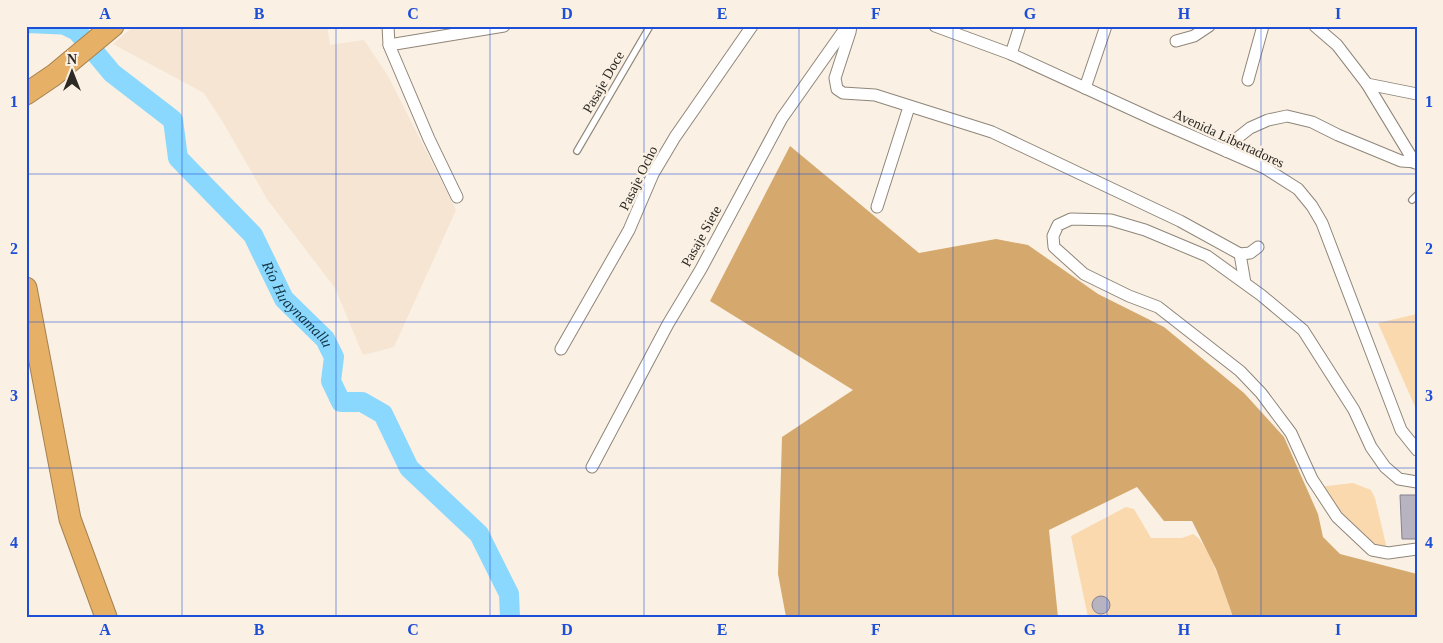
<svg xmlns="http://www.w3.org/2000/svg" width="1443" height="643" viewBox="0 0 1443 643" font-family="'Times New Roman',serif">
<style>
.built{fill:#f5e5d2}
.green{fill:#fad9af}
.forest{fill:#d5a96d}
.water{fill:#8bd8fe}
.lines{fill:none;stroke-linecap:round;stroke-linejoin:round}
.river{stroke:#8bd8fe;stroke-width:20}
.building{fill:#b8b3c1;stroke:#85808e}
.lane-casing{stroke:#8f867a;stroke-width:8}
.street-casing{stroke:#8f867a;stroke-width:13}
.highway-casing{stroke:#a58150;stroke-width:23}
.lane{stroke:#fff;stroke-width:5.5}
.street{stroke:#fff;stroke-width:11}
.highway{stroke:#e6b167;stroke-width:21}
.grid{fill:none;stroke:#1d4ed8;stroke-width:1;stroke-opacity:0.55}
.labels{text-anchor:middle;stroke-width:5;stroke-linejoin:round;paint-order:stroke}
.street-label{font-size:14px;fill:#2d2924;stroke:#faf0e3}
.water-label{font-size:15px;font-style:italic;fill:#103343;stroke:#faf0e3}
.neatline{fill:none;stroke:#1d4ed8;stroke-width:2}
.grid-label{font-size:16px;text-anchor:middle;font-weight:bold;fill:#1d4ed8}
</style>
<rect width="100%" height="100%" fill="#faf0e3"/>
<!-- built -->
<polygon class="built" points="134,26 327,26 330,45 364,40 388,76 456,210 394,347 363,355 335,288 267,199 224,124 204,93 113,44"/>
<!-- green -->
<g class="green">
<polygon points="1417,314 1417,411 1378,323"/>
<polygon points="1353,483 1371,490 1375,498 1388,553 1372,550 1318,487"/>
<path d="M1126 507 1134 509 1151 538H1182L1193 534C1209 541 1226 599 1233 617H1088L1071 536Z"/>
</g>
<!-- forest -->
<polygon class="forest" points="790,146 919,253 996,239 1028,245 1098,294 1164,327 1244,393 1284,437 1318,514 1323,537 1340,554 1417,574 1417,617 1233,617 1216,569 1192,521 1164,521 1137,487 1049,530 1058,617 786,617 778,574 782,437 853,390 710,301"/>
<!-- water -->
<polygon class="water" points="26,26 86,26 73,35 26,33"/>
<g class="lines">
<!-- river -->
<path class="river" id="s1" d="M67 26 77 31 112 73 173 120 178 158 253 235 284 299 325 339 334 357 331 381 341 402H362L383 414 409 468 479 534 509 594 510 617"/>
</g>
<!-- building -->
<g class="building">
<polygon points="1400,495 1417,495 1417,539 1402,539"/>
<circle cx="1101" cy="605" r="9"/>
</g>
<g class="lines">
<defs>
<g id="lane">
<polyline points="577,151 650,26"/>
<polyline points="1412,200 1417,195"/>
</g>
<g id="street">
<polyline points="388,26 389,45 504,26"/>
<polyline points="851,26 850,32 835,78 837,89 843,93 875,95 992,132 1180,221 1240,254 1250,253 1258,247"/>
<polyline points="935,26 1011,54 1155,120 1265,168 1298,189 1312,206 1322,223 1401,430 1417,450"/>
<polyline points="1315,26 1337,45 1367,84 1417,94"/>
<polyline points="1176,41 1194,36 1209,26"/>
<polyline points="389,45 429,139 457,197"/>
<polyline points="1011,54 1020,26"/>
<polyline points="1248,80 1263,26"/>
<polyline points="1367,84 1415,163"/>
<polyline points="1085,88 1106,26"/>
<polyline points="1226,151 1231,143 1250,128 1268,120 1287,116 1312,122 1338,135 1401,161 1417,162"/>
<polyline points="877,207 909,107"/>
<polyline points="1240,254 1245,283"/>
<polyline points="561,349 629,230 653,174 675,137 752,26"/>
<polyline points="592,467 668,324 701,269 782,118 847,26"/>
<polyline points="1417,482 1399,479 1385,467 1371,447 1354,410 1303,330 1261,295 1207,256 1145,230 1111,220 1071,219 1058,225 1053,236 1054,247 1084,274 1129,296 1158,307 1240,371 1261,393 1291,433 1312,479 1337,517 1372,550 1388,553 1417,549"/>
</g>
<g id="highway">
<polyline points="26,94 54,75 113,26"/>
<polyline points="26,288 70,519 106,617"/>
</g>
</defs>
<!-- lane casing -->
<use href="#lane" class="lane-casing"/>
<!-- street casing -->
<use href="#street" class="street-casing"/>
<!-- highway casing -->
<use href="#highway" class="highway-casing"/>
<!-- lane -->
<use href="#lane" class="lane"/>
<!-- street -->
<use href="#street" class="street"/>
<!-- highway -->
<use href="#highway" class="highway"/>
</g>
<!-- grid -->
<path class="grid" d="M182 26V617M336 26V617M490 26V617M644 26V617M799 26V617M953 26V617M1107 26V617M1261 26V617M26 174H1417M26 322H1417M26 468H1417"/>
<g class="labels">
<!-- street labels -->
<g class="street-label">
<text transform="translate(603 82) rotate(-60)" y="5">Pasaje Doce</text>
<text transform="translate(1229 138) rotate(25)" y="5">Avenida Libertadores</text>
<text transform="translate(638 178) rotate(-64)" y="5">Pasaje Ocho</text>
<text transform="translate(701 236) rotate(-61)" y="5">Pasaje Siete</text>
</g>
<!-- water labels -->
<g class="water-label">
<text dy="5" stroke="none"><textPath href="#s1" startOffset="372">Río Huaynamallu</textPath></text>
</g>
</g>
<!-- border -->
<rect width="1443" height="643" fill="none" stroke="#faf0e3" stroke-width="55"/>
<!-- north arrow -->
<g transform="translate(72 72)" stroke="#faf0e3" stroke-width="4" paint-order="stroke">
<path d="M0-4L9 19L0 12L-9 19Z" fill="#2d2924"/>
<text y="-8" font-size="14" font-weight="bold" text-anchor="middle" fill="#2d2924">N</text>
</g>
<rect x="28" y="28" width="1388" height="588" class="neatline"/>
<g class="grid-label">
<text x="105" y="19">A</text>
<text x="259" y="19">B</text>
<text x="413" y="19">C</text>
<text x="567" y="19">D</text>
<text x="722" y="19">E</text>
<text x="876" y="19">F</text>
<text x="1030" y="19">G</text>
<text x="1184" y="19">H</text>
<text x="1338" y="19">I</text>
<text x="14" y="107">1</text>
<text x="1429" y="107">1</text>
<text x="14" y="254">2</text>
<text x="1429" y="254">2</text>
<text x="14" y="401">3</text>
<text x="1429" y="401">3</text>
<text x="14" y="548">4</text>
<text x="1429" y="548">4</text>
<text x="105" y="635">A</text>
<text x="259" y="635">B</text>
<text x="413" y="635">C</text>
<text x="567" y="635">D</text>
<text x="722" y="635">E</text>
<text x="876" y="635">F</text>
<text x="1030" y="635">G</text>
<text x="1184" y="635">H</text>
<text x="1338" y="635">I</text>
</g>
</svg>
